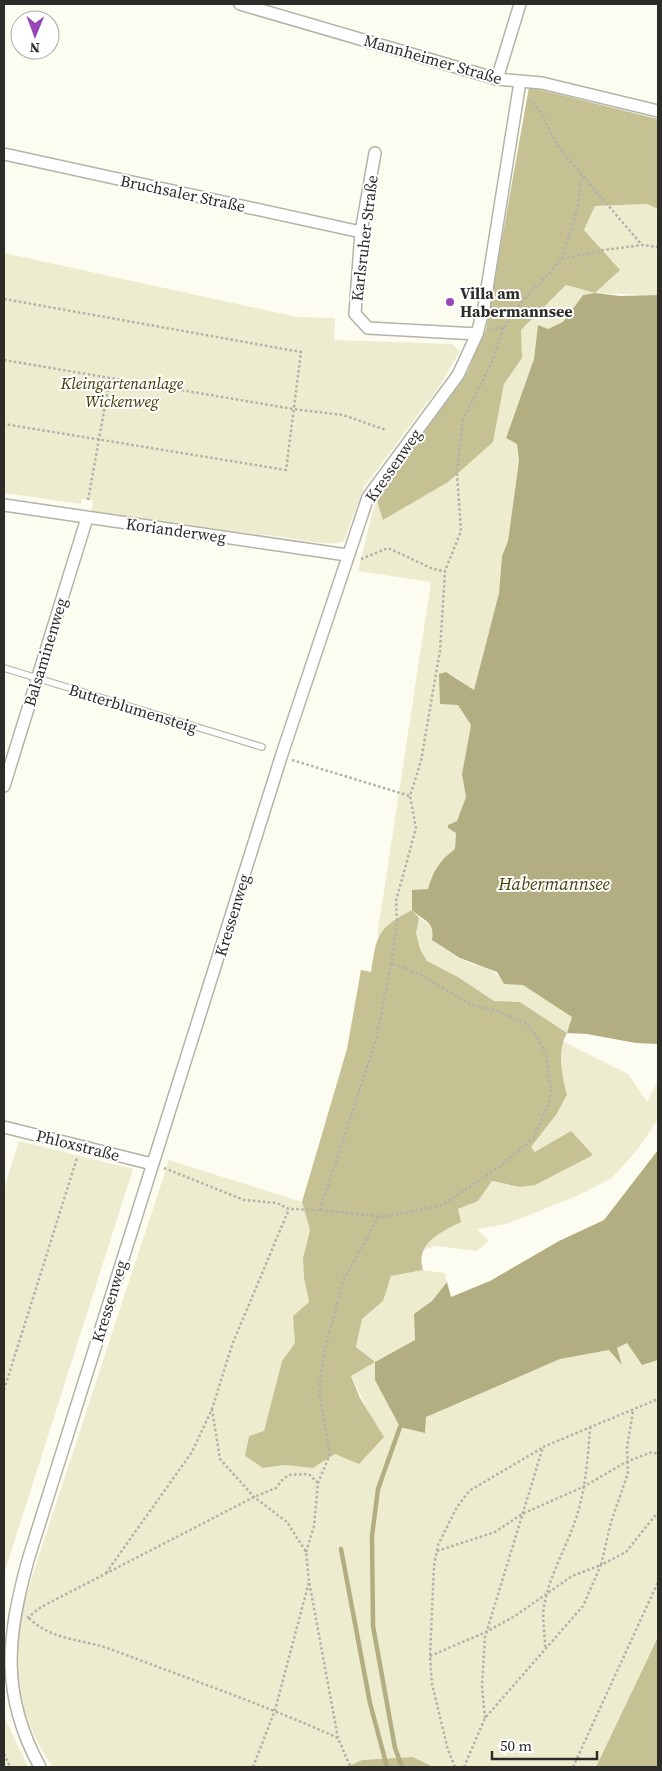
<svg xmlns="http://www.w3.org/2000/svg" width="662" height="1771" viewBox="0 0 662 1771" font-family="'Source Serif 4',serif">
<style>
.green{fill:#eeecce}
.forest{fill:#c5c193}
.water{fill:#b2ae81}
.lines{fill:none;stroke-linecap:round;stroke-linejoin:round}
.stream{stroke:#b2ae81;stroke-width:4.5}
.service-casing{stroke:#b4b3a9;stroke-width:8}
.minor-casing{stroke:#b4b3a9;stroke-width:14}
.path{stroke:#b2b1a9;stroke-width:2.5;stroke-dasharray:2.5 2.5;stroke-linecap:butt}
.service{stroke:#fff;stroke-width:5.5}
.minor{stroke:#fff;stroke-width:11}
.poi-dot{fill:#9547b8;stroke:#fff;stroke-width:2}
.labels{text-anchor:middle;stroke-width:4;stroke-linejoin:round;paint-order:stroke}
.street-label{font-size:16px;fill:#2d2c28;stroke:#fff}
.poi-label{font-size:16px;font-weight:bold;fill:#2d2c28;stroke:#fff;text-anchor:start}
.park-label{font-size:16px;font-style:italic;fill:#3e3900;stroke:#fff}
.water-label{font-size:18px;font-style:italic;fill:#48430b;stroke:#fff}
</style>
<rect width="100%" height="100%" fill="#fcfcf1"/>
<!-- green -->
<g class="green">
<path d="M647 204 658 209V295C635 296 605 291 583 295L563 322 548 329 538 325 534 359 506 437 517 444 519 461 508 541 502 556 499 593 474 690 455 677 458 705 471 725 462 774 466 797 457 821 448 825V828L456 833 455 849C440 860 433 871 428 889L412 891V910L394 920 377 937 431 582 358 571 376 498 383 520 493 442 504 384 522 358 521 330 566 285 595 293 619 270 584 230 595 206Z"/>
<path d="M4 253 297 317 335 318 334 340 452 344 460 351 439 387 364 487 344 541C321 550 275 530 247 535L91 514 93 500 82 499 81 504 4 493Z"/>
<path d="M419 918C436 926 444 946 460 958 478 970 491 961 504 984H523L573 1017 567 1033 520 1002 494 1001 458 977 427 961 420 949 416 933Z"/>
<path d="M562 1041 628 1074 647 1102 658 1081V1119L638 1149 612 1178 579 1195 507 1224 477 1229 489 1241 477 1251 437 1246 424 1249 433 1236 460 1222 458 1209 478 1201 492 1181C527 1189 529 1189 560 1170L535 1152 531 1147 556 1115 567 1095 562 1076Z"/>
<polygon points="19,1141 133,1169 4,1574 4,1188"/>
<path d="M169 1160 302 1202 310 1230 303 1258 304 1278 309 1302 293 1316 295 1343 282 1361 264 1432 249 1436 245 1456 263 1468 285 1465 313 1468 335 1454 369 1413 351 1375 374 1362 356 1347 362 1319 383 1301 391 1276 423 1270 445 1273 447 1282 431 1302 414 1314 415 1340 375 1362 400 1427 560 1359 609 1350 622 1363 617 1348 627 1343 642 1365 658 1360V1637L596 1767H433L413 1757 362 1760 347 1767H53C32 1738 15 1696 16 1659 16 1633 24 1608 30 1583Z"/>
<polygon points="4,1716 28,1767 4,1767"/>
</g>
<!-- forest -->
<g class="forest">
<polygon points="529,87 658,119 658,209 647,204 595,206 584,230 620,270 595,293 566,285 521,330 522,358 504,384 493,442 448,482 383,520 376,498 391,473 467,373 486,329"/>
<path d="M412 910 419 918 416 933 420 949 427 961 458 977 494 1001 520 1002 567 1033C557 1050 562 1076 567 1095L556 1115 531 1147 535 1152 571 1131 593 1155 535 1185 520 1187 492 1181 478 1201 458 1209 461 1222C441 1232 415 1243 423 1270L391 1276 383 1301 362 1319 356 1347 375 1362 351 1376 360 1398 384 1437 359 1464 335 1454 313 1468 285 1465 263 1468 245 1456 249 1436 264 1431 282 1361 295 1343 293 1316 309 1302 304 1278 303 1258 310 1230 302 1202 347 1049 361 970 371 972C377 935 376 929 412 910Z"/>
<polygon points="658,1637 658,1767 596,1767"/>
<polygon points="413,1757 433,1767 347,1767 362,1760"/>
</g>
<!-- water -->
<g class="water">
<path d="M595 293 620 296 658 295V1044L636 1043 587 1034 567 1033 572 1017 523 985 504 984 497 972 460 958 432 940C435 920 424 922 412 910V890L428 889C433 871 440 860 455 849L456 833 448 828V825L457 821 466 797 462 774 471 725 458 705 440 704 439 674 446 672 474 690 499 593 502 556 508 541 519 461 517 444 506 438 534 359 538 325 548 329 563 322 583 295Z"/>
<polygon points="658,1150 658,1360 642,1365 627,1343 617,1348 622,1365 609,1350 560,1359 426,1417 425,1433 400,1427 375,1380 375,1362 415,1340 414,1314 432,1301 447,1282 451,1297 490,1281 559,1241 604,1220"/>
</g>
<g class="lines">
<!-- stream -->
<g class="stream">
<polyline points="400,1427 378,1489 372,1536 373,1626 395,1748 402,1767"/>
<polyline points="341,1549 370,1703 387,1767"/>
</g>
<defs>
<polyline id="service" points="4,668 262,747"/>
<g id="minor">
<polyline points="240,4 497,79 542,83 658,111"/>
<polyline points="497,79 520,4"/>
<polyline points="375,153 361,232 355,314 368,328 477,334"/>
<polyline points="4,154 361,232"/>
<polyline points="4,505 347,555"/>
<polyline points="4,786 87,518"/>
<polyline points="4,1127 152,1164"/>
<path d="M40 1767C0 1694 7 1637 28 1560L282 754 368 497 458 375 477 334 484 307 520 82"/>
</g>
</defs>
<!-- service casing -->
<use href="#service" class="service-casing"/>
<!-- minor casing -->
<use href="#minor" class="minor-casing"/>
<!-- path -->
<g class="path">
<polyline points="529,99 540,111 559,148 642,245"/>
<polyline points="562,259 578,206 582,175"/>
<polyline points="4,299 301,352 286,470 4,424"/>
<polyline points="504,327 520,304 562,259 604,250 642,245 658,247"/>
<polyline points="4,360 293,409 343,415 386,430"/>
<polyline points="88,500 110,378"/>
<polyline points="361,559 388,548 433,569 445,571"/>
<polyline points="292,760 410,796"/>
<polyline points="164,1168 244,1200 277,1203 289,1209 320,1210 384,1217 442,1205 499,1167 533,1139 549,1103 551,1090 546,1055 536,1035 525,1023 499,1012 470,1004 419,974 394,964 392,962"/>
<polyline points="320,1210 376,1040 392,960 397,921 396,901 416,828 410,796 421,761 440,651 445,571 461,531 457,474 463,419 491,364 504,327 491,330"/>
<polyline points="4,1390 77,1158"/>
<polyline points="212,1409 220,1459 254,1497 287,1522 306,1552 309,1581 338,1738 349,1764 353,1767"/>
<polyline points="437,1551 495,1532 522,1514 583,1487 626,1462 652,1452 658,1454"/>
<polyline points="306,1552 314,1526 318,1483 330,1454 319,1392 324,1351 344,1279 379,1216"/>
<polyline points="106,1573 192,1452 212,1409 232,1345 289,1209"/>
<polyline points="27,1618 41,1607 254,1497 276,1488 283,1479 289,1475 309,1474 318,1483"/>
<path d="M29 1618C52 1641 84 1639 113 1650 189 1679 265 1705 338 1738"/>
<path d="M545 1647C545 1633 541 1615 545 1601 552 1569 569 1543 578 1512 586 1485 588 1455 590 1428"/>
<polyline points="430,1656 486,1632 515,1616 572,1576 601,1565 611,1522 628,1473 627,1448 633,1411"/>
<polyline points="485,1718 482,1686 485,1637 543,1447 658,1399"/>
<polyline points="4,1754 10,1767"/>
<polyline points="253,1767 275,1710 309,1582"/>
<polyline points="455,1767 448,1750 432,1684 430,1656 434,1566 438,1545 457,1507 469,1491 542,1448"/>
<polyline points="464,1767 485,1718 583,1606 601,1565 626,1552 658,1512"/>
<polyline points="573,1767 658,1582"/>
</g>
<!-- service -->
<use href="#service" class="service"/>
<!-- minor -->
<use href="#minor" class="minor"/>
</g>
<!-- markers -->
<circle class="poi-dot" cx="450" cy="302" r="5"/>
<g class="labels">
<!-- street labels -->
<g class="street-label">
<text transform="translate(433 59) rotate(16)" y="6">Mannheimer Straße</text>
<text transform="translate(183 193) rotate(12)" y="6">Bruchsaler Straße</text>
<text transform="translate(364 238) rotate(-83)" y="6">Karlsruher Straße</text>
<text transform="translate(393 465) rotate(-55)" y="6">Kressenweg</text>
<text transform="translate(176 530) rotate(8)" y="6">Korianderweg</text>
<text transform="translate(45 652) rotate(-73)" y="6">Balsaminenweg</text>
<text transform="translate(133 708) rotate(17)" y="6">Butterblumensteig</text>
<text transform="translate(232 915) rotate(-73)" y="6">Kressenweg</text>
<text transform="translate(78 1145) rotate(14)" y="6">Phloxstraße</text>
<text transform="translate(109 1301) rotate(-73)" y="6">Kressenweg</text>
</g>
<!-- poi labels -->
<g class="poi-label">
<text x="460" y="299">Villa am<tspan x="460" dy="18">Habermannsee</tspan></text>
</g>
<!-- park labels -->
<g class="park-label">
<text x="122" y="389">Kleingartenanlage<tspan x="122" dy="18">Wickenweg</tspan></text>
</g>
<!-- water labels -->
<g class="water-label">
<text x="554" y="890">Habermannsee</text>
</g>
</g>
<!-- border -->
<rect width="662" height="1771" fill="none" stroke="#2d2c28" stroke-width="10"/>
<!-- north arrow -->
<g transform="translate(35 35) rotate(181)"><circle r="24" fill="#ffffff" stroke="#ababa9"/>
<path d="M0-4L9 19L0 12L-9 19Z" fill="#9547b8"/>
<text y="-8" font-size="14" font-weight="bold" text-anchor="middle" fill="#2d2c28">N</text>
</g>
<!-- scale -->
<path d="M492 1751v8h105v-8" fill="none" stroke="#2d2c28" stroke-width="2.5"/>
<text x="500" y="1751" font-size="15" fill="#2d2c28" stroke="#ffffff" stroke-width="4" paint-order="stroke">50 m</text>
</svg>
